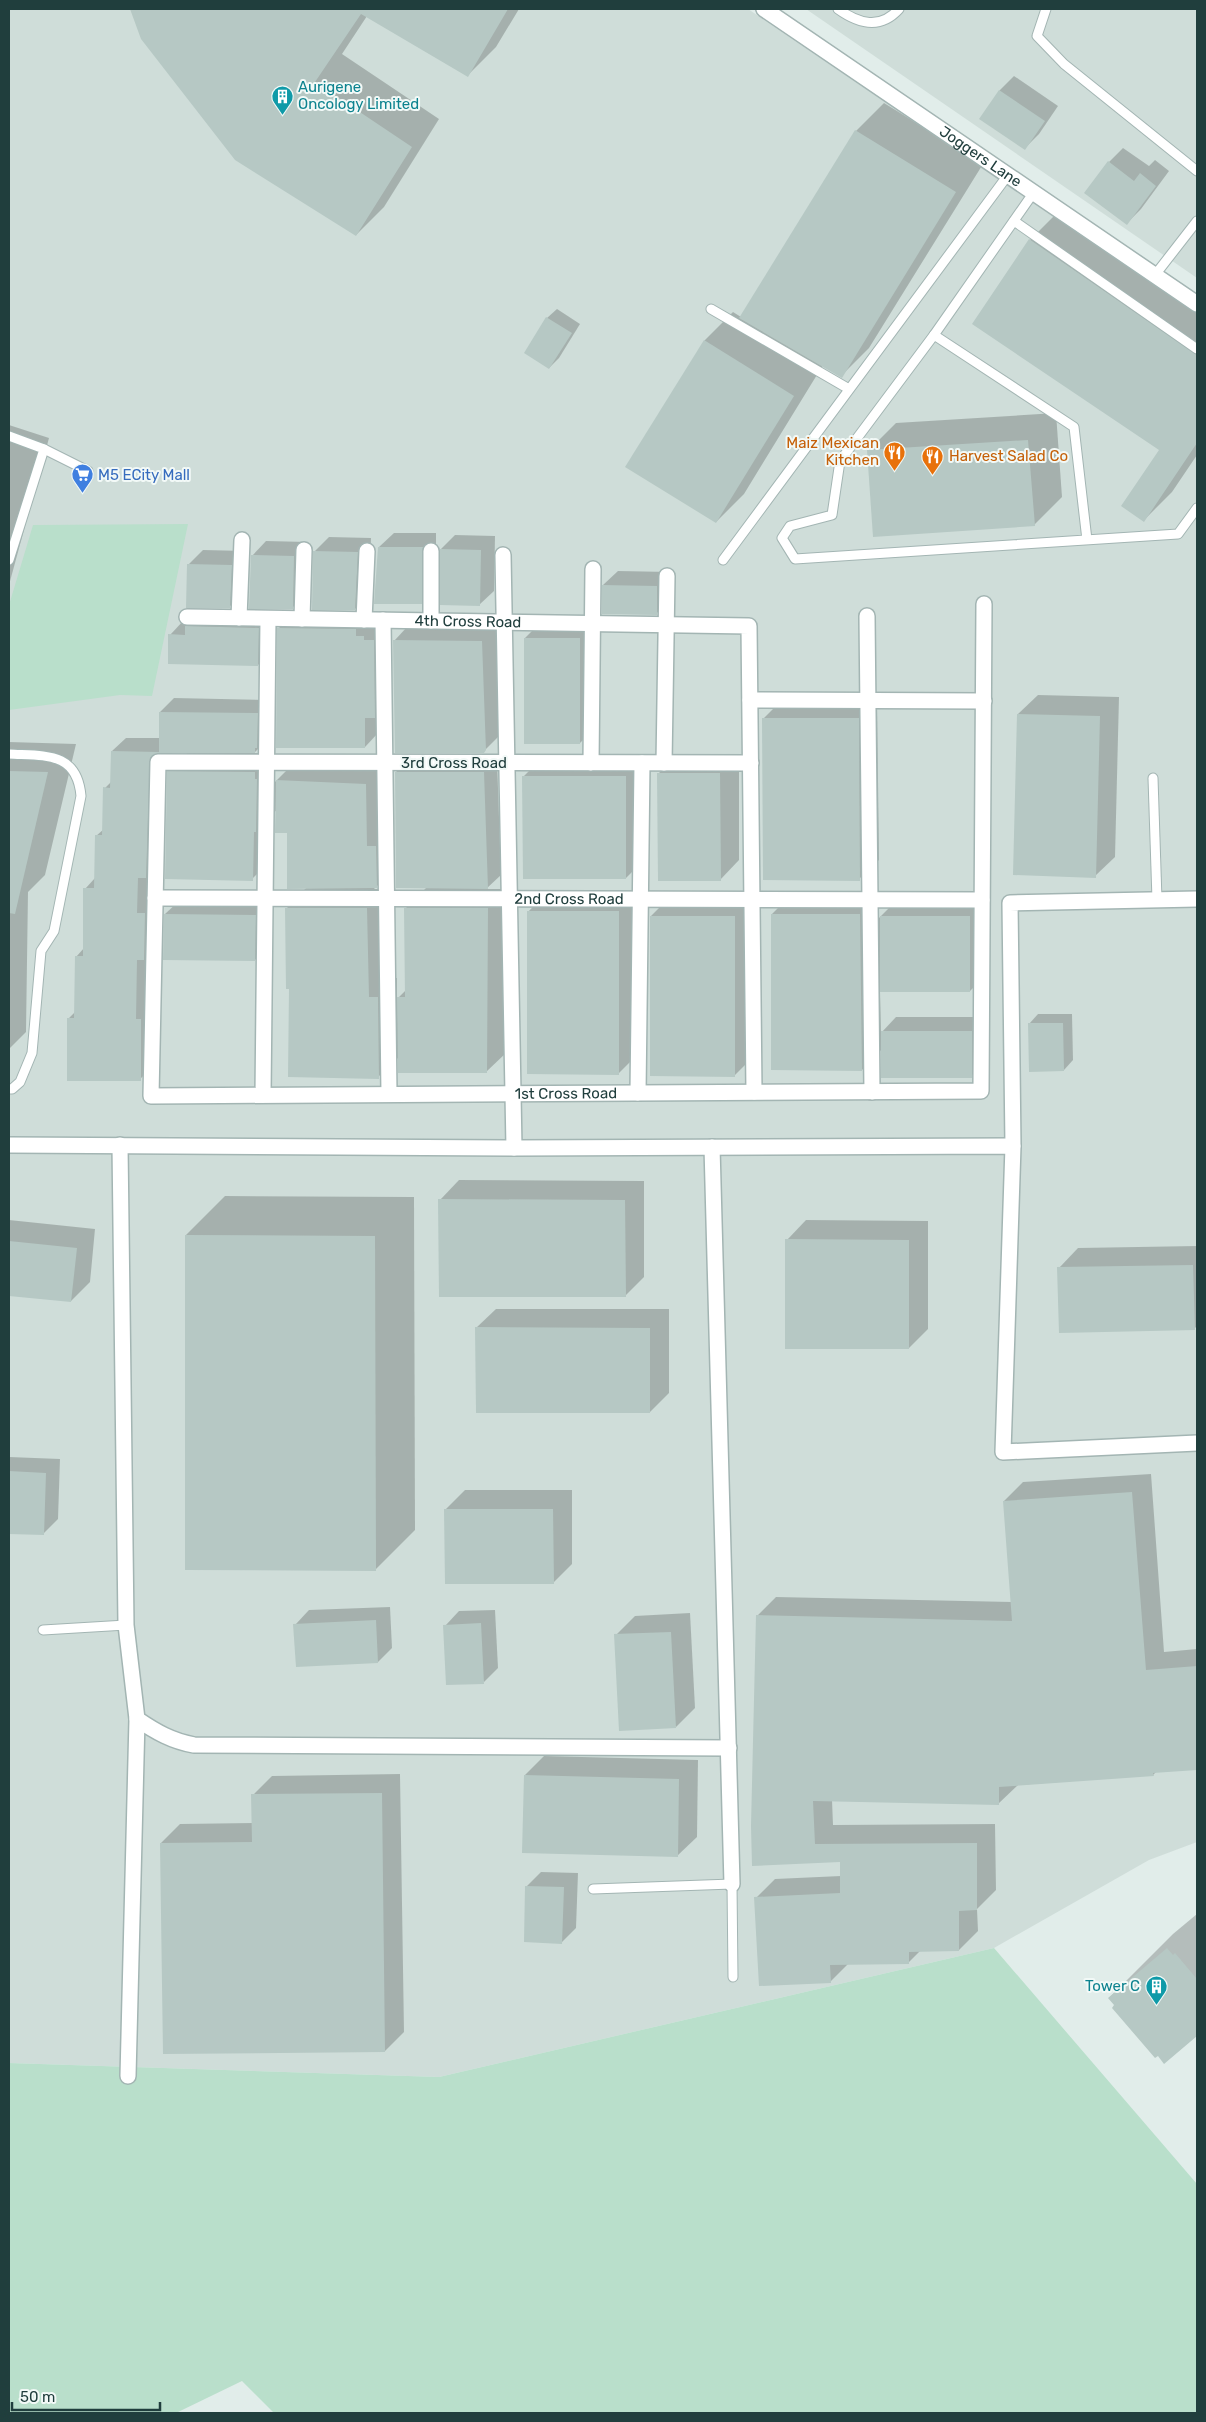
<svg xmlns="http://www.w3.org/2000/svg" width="1206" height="2422" viewBox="0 0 1206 2422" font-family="Rubik,sans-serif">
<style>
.built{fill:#cfddd9}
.green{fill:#b9dfcb}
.shadow{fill:#0003}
.building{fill:#b6c8c4}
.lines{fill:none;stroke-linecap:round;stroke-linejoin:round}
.service-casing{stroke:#a3b5b3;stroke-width:11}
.minor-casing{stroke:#a3b5b3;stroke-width:18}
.tertiary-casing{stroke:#a3b5b3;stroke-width:18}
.service{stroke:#fff;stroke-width:9}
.minor{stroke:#fff;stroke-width:15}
.tertiary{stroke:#fff;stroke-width:15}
.labels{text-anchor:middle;stroke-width:4;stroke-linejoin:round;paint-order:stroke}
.culture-label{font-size:15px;fill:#0d838f;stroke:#f2f9f7;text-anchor:start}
.street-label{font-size:15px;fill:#203e3d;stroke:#f2f9f7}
.food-label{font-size:15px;fill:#c56008;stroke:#f2f9f7;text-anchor:end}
.shop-label{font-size:15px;fill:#366cbe;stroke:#f2f9f7;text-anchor:start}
</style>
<rect width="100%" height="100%" fill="#e1edea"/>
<!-- built -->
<g class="built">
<polygon points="9,9 748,9 1197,314 1197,1842 1149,1860 994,1948 439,2077 9,2063"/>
<polygon points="806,9 1197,9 1197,278"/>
</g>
<!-- green -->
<g class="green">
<polygon points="188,524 152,696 120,695 9,710 9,605 33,525"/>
<polygon points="994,1948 1197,2184 1197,2413 274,2413 242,2381 176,2413 9,2413 9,2063 439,2077"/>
</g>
<!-- shadow -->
<g class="shadow">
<polygon points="132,9 519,9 496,47 468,75 367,16 342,54 439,119 384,207 356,235 142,38"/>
<polygon points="1014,76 1058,106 1039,134 1025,148 981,118 1000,90"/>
<polygon points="884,103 983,164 869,348 841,376 823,365 744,494 716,522 627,467 705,340 733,312 741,317 856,131"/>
<polygon points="1123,148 1149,166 1155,160 1169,171 1141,209 1127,223 1109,162"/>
<polygon points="1058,212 1197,309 1197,455 1172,492 1144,520 1161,449 1030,240"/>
<polygon points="557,309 580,324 559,358 549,368 547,318"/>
<polygon points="1056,413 1062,497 1034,525 868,451 896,423"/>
<polygon points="9,425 49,438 9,585"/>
<polygon points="394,533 436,533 436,588 421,603 379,547"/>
<polygon points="455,535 495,536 494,591 479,605 441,549"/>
<polygon points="329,537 371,538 369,595 355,609 315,551"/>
<polygon points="266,541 308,542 307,594 292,608 252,556"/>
<polygon points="203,550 246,551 244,593 229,607 188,565"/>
<polygon points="618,571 671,572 670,599 656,614 603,585"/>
<polygon points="272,614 272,650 258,665 170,635 184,620"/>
<polygon points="293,614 378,622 379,732 365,747 279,628"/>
<polygon points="544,619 599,619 599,724 580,743 525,638"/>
<polygon points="408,626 496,627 500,735 483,752 394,641"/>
<polygon points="1038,695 1119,697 1115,857 1095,876 1018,714"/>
<polygon points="174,698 271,700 269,738 254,753 274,753 275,782 291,766 380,770 391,872 374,889 386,889 387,978 397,978 397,999 406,990 406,908 427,887 396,772 409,759 497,759 501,875 486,889 507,889 506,1053 486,1072 399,1057 378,1077 290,987 287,908 307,887 288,832 277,810 272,814 271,860 252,879 168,772 189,751 163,751 154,1066 140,1079 68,1019 75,1012 76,957 84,948 85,889 95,878 96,836 104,829 105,788 112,781 112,751 126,738 160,738 160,712"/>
<polygon points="783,699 877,699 879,860 859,879 764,718"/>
<polygon points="9,742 76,744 45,875 28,892 26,1032 9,1049"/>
<polygon points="678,754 739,754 739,860 720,880 659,773"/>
<polygon points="543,757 645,758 645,859 626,878 524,776"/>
<polygon points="547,892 637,892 638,1054 619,1073 528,912"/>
<polygon points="791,895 879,895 879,918 900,897 988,898 989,972 970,991 880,991 881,1033 896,1017 986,1017 986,1062 971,1076 882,1049 862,1070 772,914"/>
<polygon points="670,897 754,897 754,1056 735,1075 651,916"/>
<polygon points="180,900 269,901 269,945 255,960 165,914"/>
<polygon points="1038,1014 1072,1014 1073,1060 1064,1070 1029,1024"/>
<polygon points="459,1180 644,1181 644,1277 625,1296 440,1200"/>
<polygon points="225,1196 414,1197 415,1530 376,1569 186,1235"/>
<polygon points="9,1220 95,1229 90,1282 71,1301 9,1295"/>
<polygon points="806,1220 928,1221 928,1329 909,1348 787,1240"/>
<polygon points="1197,1246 1197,1326 1194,1329 1059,1268 1078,1248"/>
<polygon points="496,1309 669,1309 669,1393 650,1412 476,1328"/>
<polygon points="9,1457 60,1459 58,1519 43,1534 9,1532"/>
<polygon points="1151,1474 1164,1652 1197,1649 1197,1769 1156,1772 1153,1775 1018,1785 998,1804 832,1800 833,1825 995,1824 996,1890 977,1909 978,1931 959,1950 921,1950 908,1963 849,1963 830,1982 756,1898 775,1879 841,1876 841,1861 754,1865 757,1616 776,1597 1012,1602 1004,1501 1023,1482"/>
<polygon points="465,1490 572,1490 572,1564 553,1583 446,1509"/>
<polygon points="390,1607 392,1648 378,1662 295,1625 309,1610"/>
<polygon points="495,1610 498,1668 484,1682 445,1626 459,1611"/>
<polygon points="690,1613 695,1708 676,1727 616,1635 635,1616"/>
<polygon points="544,1756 698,1760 697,1837 677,1856 525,1775"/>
<polygon points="400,1774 404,2032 385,2051 161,1843 180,1824 253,1823 253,1795 272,1776"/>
<polygon points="541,1872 578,1873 576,1928 562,1942 527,1886"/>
<polygon points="1197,1914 1197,2034 1164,2062 1109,1998 1173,1934"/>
</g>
<!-- building -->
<g class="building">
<polygon points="130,9 508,9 468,77 361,14 315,82 412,147 356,236 235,160 141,39"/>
<polygon points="999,90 1045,121 1025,150 979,119"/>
<polygon points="855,130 956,192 842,378 739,318"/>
<polygon points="1108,161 1134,181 1140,173 1156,186 1127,225 1084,193"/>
<polygon points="1029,239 1197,355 1197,443 1144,522 1121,506 1159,450 972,324"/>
<polygon points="546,317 572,333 549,369 524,353"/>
<polygon points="704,340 794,396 716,523 625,467"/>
<polygon points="1028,440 1035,526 873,537 867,450"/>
<polygon points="378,547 423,547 422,604 374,604"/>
<polygon points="440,549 481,550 480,606 440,605"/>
<polygon points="313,551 358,552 355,610 312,610"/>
<polygon points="251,555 294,556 293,609 249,609"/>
<polygon points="187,564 232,565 230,608 186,608"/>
<polygon points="602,585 657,586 657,615 602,614"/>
<polygon points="185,626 259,628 258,666 168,664 168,634 185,635"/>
<polygon points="277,628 356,629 356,636 364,636 364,640 374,640 375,718 365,718 365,748 276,748"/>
<rect x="524" y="638" width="56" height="106"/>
<polygon points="393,640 482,641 485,724 486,750 484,753 395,753"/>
<polygon points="159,712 258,713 257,748 255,748 255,753 158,753 150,758 146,878 138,878 137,913 145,913 144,960 137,960 136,1019 141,1019 141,1081 67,1081 67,1018 74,1018 75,956 83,956 83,888 94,888 95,835 102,835 103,787 110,788 111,751 159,752"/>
<polygon points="1017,714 1100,716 1096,878 1013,875"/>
<polygon points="762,718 859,718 860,881 763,880"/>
<polygon points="9,771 48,772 15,914 9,913"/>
<polygon points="167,771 255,772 255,779 257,779 256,832 254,832 253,881 165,879"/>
<polygon points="395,772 484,772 488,889 396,888"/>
<polygon points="657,773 720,773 721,881 658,881"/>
<polygon points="522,776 626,776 626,879 523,879"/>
<polygon points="276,780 366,784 367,846 376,846 377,888 287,889 287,833 275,833"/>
<polygon points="285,908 367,908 369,997 378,997 379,1079 288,1077 289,989 286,989"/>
<polygon points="404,908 488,908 487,1073 398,1073 397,997 405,997"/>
<polygon points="527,911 619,911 619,1075 527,1074"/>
<polygon points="164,914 256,915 255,961 163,960"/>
<polygon points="771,914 860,914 862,1071 771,1070"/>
<polygon points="650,916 735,916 735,1077 650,1076"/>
<rect x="880" y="916" width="90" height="76"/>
<polygon points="1028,1023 1063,1023 1064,1071 1029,1072"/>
<rect x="881" y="1031" width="91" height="47"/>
<polygon points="438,1199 625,1200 626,1297 439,1297"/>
<polygon points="185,1235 375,1236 376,1571 185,1570"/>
<polygon points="785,1239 909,1240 909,1349 785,1349"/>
<polygon points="9,1241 77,1248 71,1302 9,1296"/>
<polygon points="1193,1265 1195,1330 1059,1333 1057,1267"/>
<polygon points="475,1327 650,1328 650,1413 476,1413"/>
<polygon points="9,1471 46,1473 44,1535 9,1534"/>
<polygon points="1132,1492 1146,1670 1197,1666 1197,1770 1153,1773 1154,1776 999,1787 999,1805 813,1801 815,1844 977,1843 977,1910 959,1911 959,1951 909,1952 909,1964 830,1965 831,1983 759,1986 754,1897 840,1893 840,1862 752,1866 751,1826 756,1615 1012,1621 1003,1501"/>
<polygon points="444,1509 553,1509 554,1584 445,1584"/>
<polygon points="376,1620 378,1663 296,1667 293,1624"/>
<polygon points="481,1623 484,1684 446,1685 443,1625"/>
<polygon points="671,1632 676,1728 619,1731 614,1634"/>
<polygon points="524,1775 679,1779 678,1857 522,1853"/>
<polygon points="382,1793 385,2052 163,2054 160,1843 252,1842 251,1794"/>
<polygon points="525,1886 564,1887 562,1944 524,1942"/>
<polygon points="1167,1948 1173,1955 1175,1953 1197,1979 1197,2036 1164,2064 1158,2056 1155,2058 1112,2008 1114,2005 1108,1998"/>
</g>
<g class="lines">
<defs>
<g id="service">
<path d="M838 9C859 24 880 30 899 9"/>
<polyline points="1046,9 1037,36 1064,64 1197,171"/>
<polyline points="1014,221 1197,349"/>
<polyline points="1155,275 1197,221"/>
<polyline points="711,309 849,389"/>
<polyline points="934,335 1034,192"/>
<polyline points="9,436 44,449 9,560"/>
<polyline points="44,449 88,471"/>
<polyline points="1087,540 1074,427 934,335 840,461 832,515 790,526 782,538 795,559 1178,534 1197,508"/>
<polyline points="723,560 1008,175"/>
<path d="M9 754C44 756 77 751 81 796L54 931 41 951 32 1053 20 1082 12 1089H9"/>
<polyline points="1153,778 1157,900"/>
<polyline points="43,1630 126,1625"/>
<polyline points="593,1889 732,1884 733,1977"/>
</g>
<g id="minor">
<polyline points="431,551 431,621"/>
<polyline points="503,555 514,1148"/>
<polyline points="867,616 872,1092"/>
<path id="s1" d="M187 617 749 626 754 1092"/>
<polyline points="239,618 242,540"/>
<polyline points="302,619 304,550"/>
<polyline points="364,620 367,551"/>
<polyline points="383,620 389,1094"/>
<polyline points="750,700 984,701"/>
<polyline points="591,763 593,569"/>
<polyline points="664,763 667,576"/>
<path id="s2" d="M751 763 158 762 151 1096 981 1091 984 604"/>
<path id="s3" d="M155 898 982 900"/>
<polyline points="638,1093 642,763"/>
<polyline points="263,1095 268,619"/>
<path d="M120 1145 126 1625 137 1719C156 1732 172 1741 194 1745L729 1748"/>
<polyline points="1013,1146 1010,903 1197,899"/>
<polyline points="712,1147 732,1884"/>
<polyline points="128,2076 137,1719"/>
</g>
<g id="tertiary">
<path id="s4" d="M764 9 1197 304"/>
<polyline points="9,1145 514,1148 1013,1146 1003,1452 1197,1443"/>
</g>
</defs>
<!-- service casing -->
<use href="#service" class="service-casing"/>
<!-- minor casing -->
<use href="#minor" class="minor-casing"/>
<!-- tertiary casing -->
<use href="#tertiary" class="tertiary-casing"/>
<!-- service -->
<use href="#service" class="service"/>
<!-- minor -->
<use href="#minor" class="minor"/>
<!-- tertiary -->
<use href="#tertiary" class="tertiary"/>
</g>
<!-- icons -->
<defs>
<symbol id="building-pin" viewBox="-11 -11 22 30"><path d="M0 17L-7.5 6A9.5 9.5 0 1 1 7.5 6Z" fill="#0f9aa8" stroke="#f2f9f7"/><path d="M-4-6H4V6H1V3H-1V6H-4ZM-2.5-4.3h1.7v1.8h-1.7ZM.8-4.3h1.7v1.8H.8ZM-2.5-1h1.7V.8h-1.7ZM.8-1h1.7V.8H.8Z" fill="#fff"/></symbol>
<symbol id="restaurant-pin" viewBox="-11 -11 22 30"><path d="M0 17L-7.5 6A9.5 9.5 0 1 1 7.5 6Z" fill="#e8710a" stroke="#f2f9f7"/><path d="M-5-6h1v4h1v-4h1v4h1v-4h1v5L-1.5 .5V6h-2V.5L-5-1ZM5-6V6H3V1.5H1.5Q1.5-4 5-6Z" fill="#fff"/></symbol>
<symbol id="supermarket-pin" viewBox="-11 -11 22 30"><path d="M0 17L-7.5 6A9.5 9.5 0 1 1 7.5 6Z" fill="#3f7fe0" stroke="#f2f9f7"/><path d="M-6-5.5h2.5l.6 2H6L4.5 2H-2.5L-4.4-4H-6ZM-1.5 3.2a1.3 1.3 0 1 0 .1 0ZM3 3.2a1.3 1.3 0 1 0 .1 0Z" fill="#fff"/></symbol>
</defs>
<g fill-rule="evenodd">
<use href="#building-pin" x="270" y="84" width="25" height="34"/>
<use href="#restaurant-pin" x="882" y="440" width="25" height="34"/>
<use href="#restaurant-pin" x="920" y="444" width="25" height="34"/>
<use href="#supermarket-pin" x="70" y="462" width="25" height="34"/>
<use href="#building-pin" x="1144" y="1974" width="25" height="34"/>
</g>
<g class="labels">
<!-- culture labels -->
<g class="culture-label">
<text x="298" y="92">Aurigene<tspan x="298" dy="17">Oncology Limited</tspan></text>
<text x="1140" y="1991" text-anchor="end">Tower C</text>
</g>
<!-- street labels -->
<g class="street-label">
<text dy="5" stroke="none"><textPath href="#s4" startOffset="262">Joggers Lane</textPath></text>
<text dy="5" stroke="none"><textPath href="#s1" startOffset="281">4th Cross Road</textPath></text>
<text x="454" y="768">3rd Cross Road</text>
<text dy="5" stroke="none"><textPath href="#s3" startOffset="414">2nd Cross Road</textPath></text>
<text dy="5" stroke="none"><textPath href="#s2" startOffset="1342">1st Cross Road</textPath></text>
</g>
<!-- food labels -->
<g class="food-label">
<text x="879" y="448">Maiz Mexican<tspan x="879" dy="17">Kitchen</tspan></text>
<text x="949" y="461" text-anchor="start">Harvest Salad Co</text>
</g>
<!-- shop labels -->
<g class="shop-label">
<text x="98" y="480">M5 ECity Mall</text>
</g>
</g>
<!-- border -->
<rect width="1206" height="2422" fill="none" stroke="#203e3d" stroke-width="20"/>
<!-- scale -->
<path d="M12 2402v8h148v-8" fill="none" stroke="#203e3d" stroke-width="2.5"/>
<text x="20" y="2402" font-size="15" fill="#203e3d" stroke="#f2f9f7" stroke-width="4" paint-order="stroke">50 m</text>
</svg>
